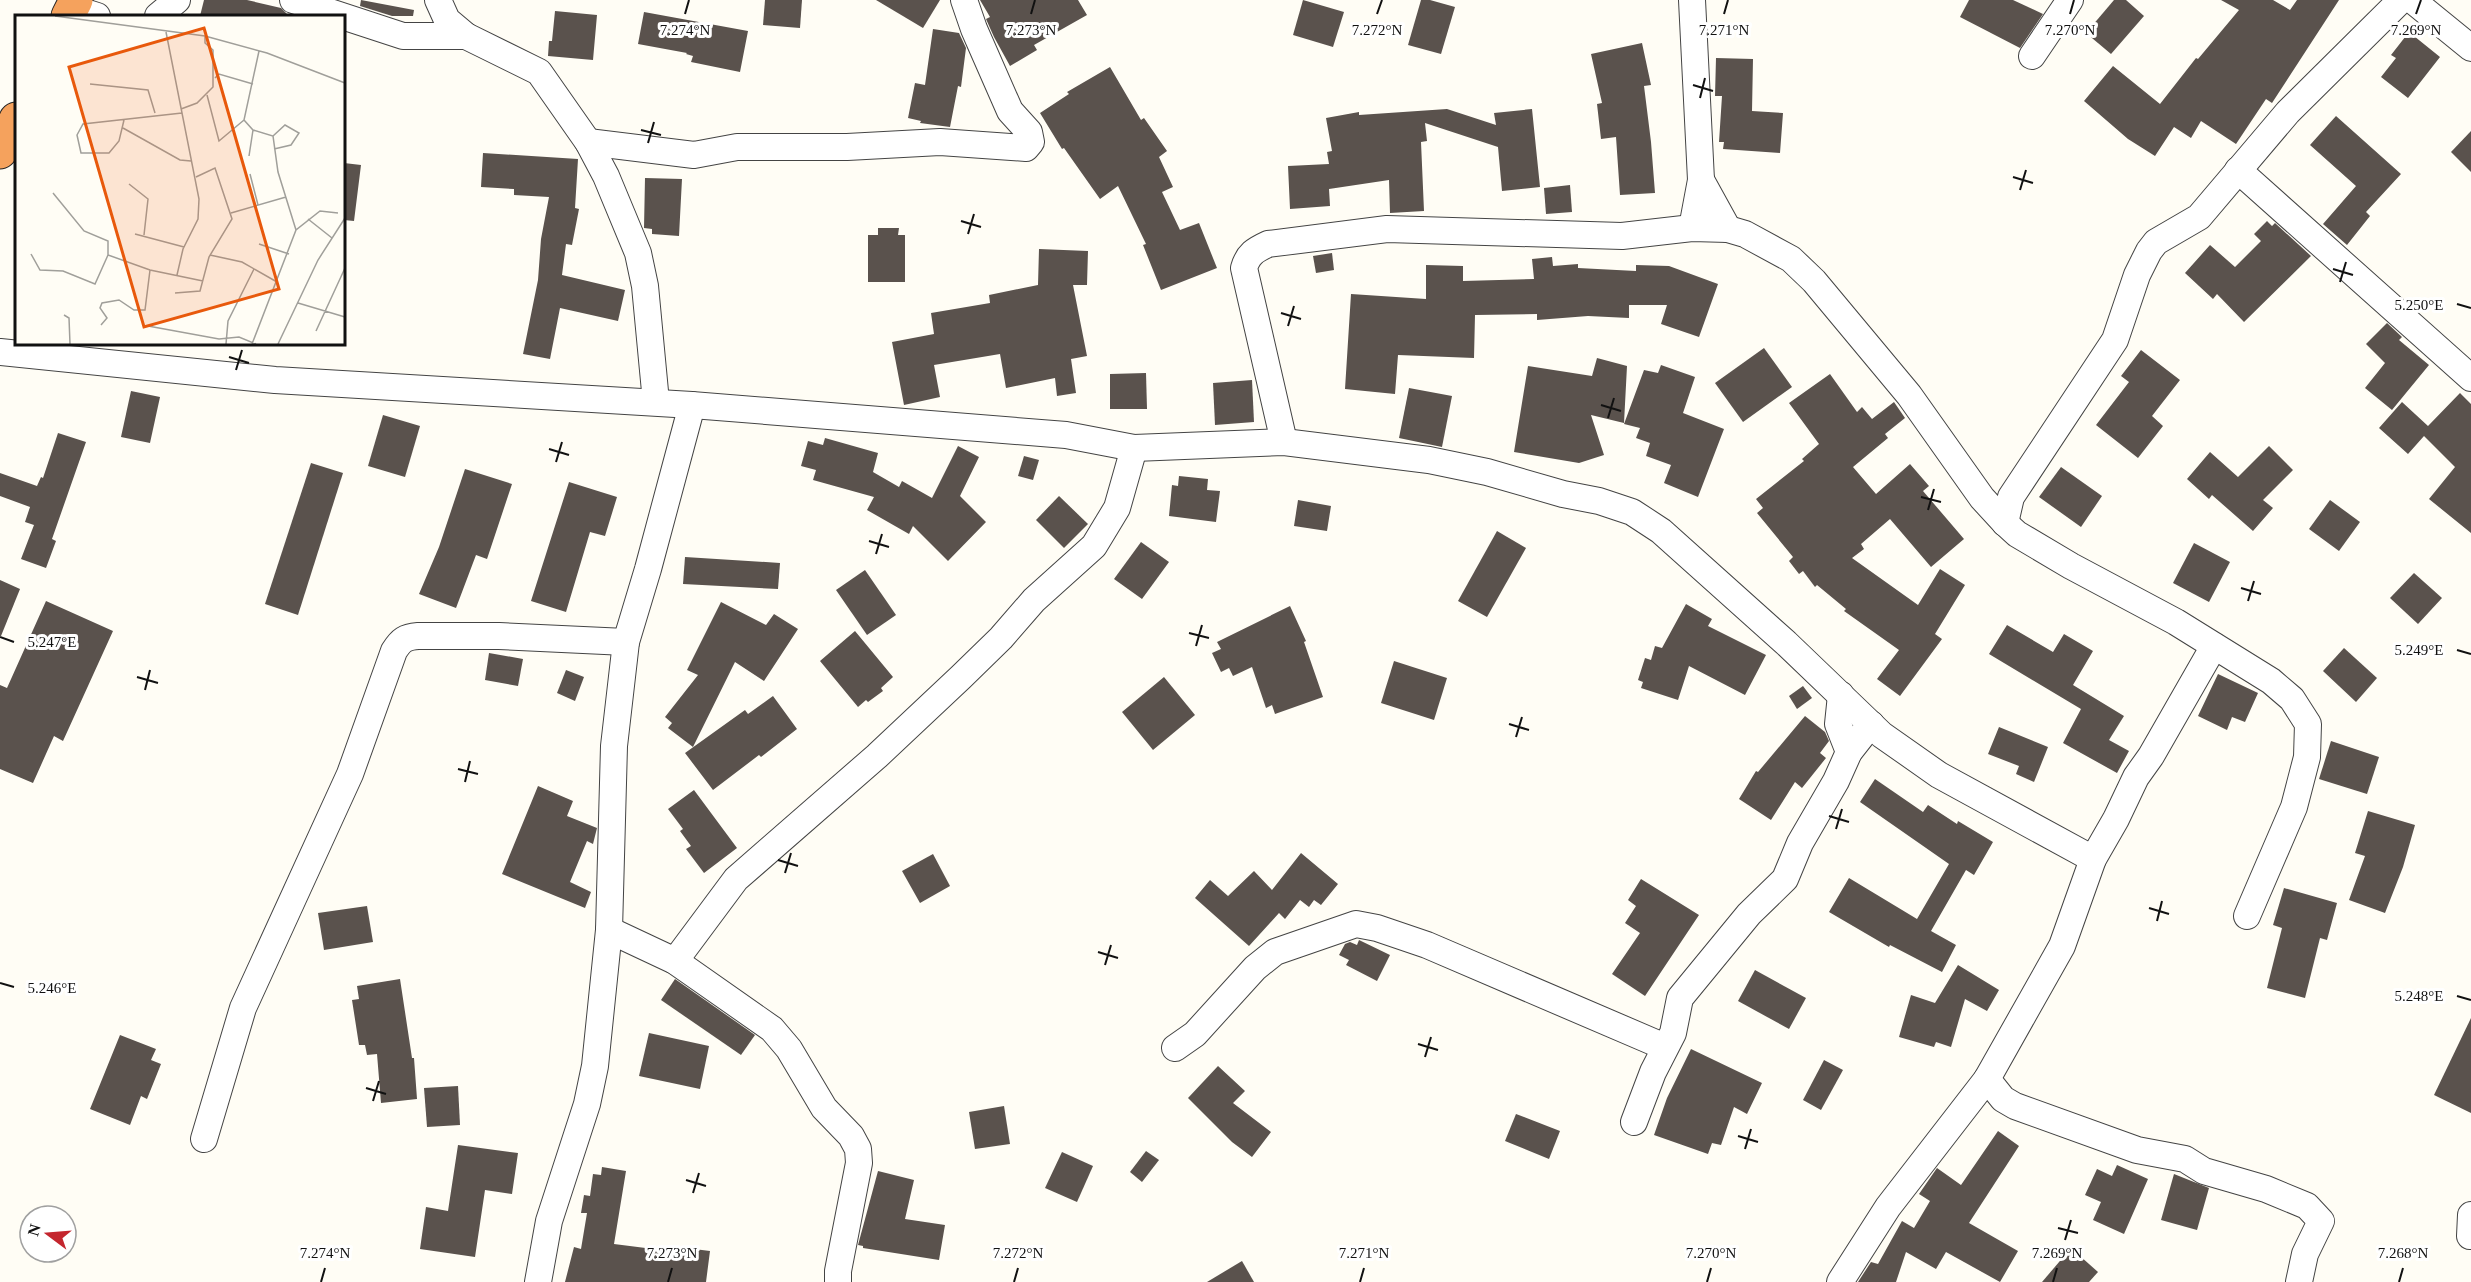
<svg xmlns="http://www.w3.org/2000/svg" width="2471" height="1282" viewBox="0 0 2471 1282" font-family="'Times New Roman',serif">
<style>
.building{fill:#5a524d}
.lines{fill:none;stroke-linecap:round;stroke-linejoin:round}
.minor-casing{stroke:#444;stroke-width:28}
.highway-casing{stroke:#222;stroke-width:35}
.minor{stroke:#fff;stroke-width:26}
.highway{stroke:#f5a25d;stroke-width:33}
.ticks{fill:none;stroke:#111;stroke-width:2}
.inset-road{fill:none;stroke:#a09f9a;stroke-width:1.5}
.view{fill:#e8590c;fill-opacity:0.15;stroke:#e8590c;stroke-width:3}
.inset-edge{fill:none;stroke:#111;stroke-width:3}
.ticks-label{font-size:15px;text-anchor:middle;fill:#111;stroke:#fff;stroke-width:6;stroke-linejoin:round;paint-order:stroke}
</style>
<rect width="100%" height="100%" fill="#fffdf5"/>
<!-- building -->
<g class="building">
<polygon points="204,0 247,0 281,8 289,16 200,16"/>
<polygon points="361,0 414,10 413,16 392,16 360,6"/>
<polygon points="765,0 802,0 800,28 763,25"/>
<polygon points="876,0 940,0 923,28"/>
<polygon points="980,0 1078,0 1087,15 1034,45 1037,50 1010,66 994,37 986,19 990,17"/>
<polygon points="1303,0 1344,12 1333,47 1293,35"/>
<polygon points="1421,0 1430,0 1455,7 1441,54 1408,45"/>
<polygon points="1969,0 2013,0 2043,14 2020,48 1960,17"/>
<polygon points="2114,0 2126,0 2144,16 2111,54 2086,33"/>
<polygon points="2221,0 2273,0 2290,10 2297,0 2339,0 2272,103 2266,99 2236,144 2201,121 2191,138 2174,127 2155,156 2128,139 2084,101 2113,66 2160,104 2196,58 2198,59 2239,10"/>
<polygon points="555,11 597,15 593,60 548,56 549,41 552,41"/>
<polygon points="644,12 748,31 740,72 691,62 693,56 686,54 687,53 638,44"/>
<polygon points="933,29 959,33 966,48 961,87 958,86 950,127 920,123 921,121 908,118 915,83 925,85"/>
<polygon points="2409,32 2440,57 2408,98 2381,77 2396,58 2391,55"/>
<polygon points="1642,43 1651,85 1644,86 1651,142 1655,193 1620,195 1616,137 1601,139 1597,104 1602,103 1591,54"/>
<polygon points="1716,58 1753,59 1752,111 1783,113 1780,153 1723,149 1724,142 1719,142 1722,96 1715,96"/>
<polygon points="1110,67 1141,120 1144,118 1167,151 1159,157 1173,187 1162,192 1180,230 1199,223 1217,268 1161,290 1143,245 1146,244 1118,186 1100,199 1064,148 1062,149 1040,113 1069,94 1067,92"/>
<polygon points="1447,109 1496,125 1494,113 1532,109 1540,187 1502,191 1498,147 1425,123 1427,141 1421,142 1424,211 1390,213 1389,180 1329,189 1330,206 1290,209 1288,166 1329,164 1327,152 1332,151 1326,118 1359,112 1359,115"/>
<polygon points="2336,116 2401,174 2366,212 2370,216 2347,245 2323,224 2356,186 2310,145"/>
<polygon points="2471,131 2471,172 2451,152"/>
<polygon points="483,153 578,159 575,208 579,209 572,245 566,244 562,275 625,290 618,321 560,308 550,359 523,354 538,280 541,239 549,197 514,195 514,189 481,187"/>
<polygon points="344,163 361,165 354,221 344,220"/>
<polygon points="645,178 682,179 679,236 652,234 652,229 644,228"/>
<polygon points="1570,185 1572,212 1546,214 1544,188"/>
<polygon points="2267,221 2272,226 2275,223 2311,256 2244,322 2217,294 2213,299 2185,273 2210,245 2235,267 2261,241 2254,234"/>
<polygon points="878,228 899,228 898,235 905,235 905,282 868,282 868,235 878,235"/>
<polygon points="1039,249 1088,251 1087,285 1073,285 1087,356 1071,359 1076,393 1057,396 1055,378 1006,388 1000,354 934,365 940,397 904,405 892,342 934,334 931,313 990,303 989,295 1038,285"/>
<polygon points="1332,253 1334,270 1316,273 1313,256"/>
<polygon points="1552,257 1553,266 1578,264 1578,268 1636,271 1636,265 1669,266 1718,284 1699,337 1661,324 1667,305 1629,305 1629,318 1588,316 1537,320 1537,314 1475,315 1474,358 1398,355 1395,394 1345,389 1351,294 1426,299 1426,265 1463,266 1463,281 1534,279 1532,259"/>
<polygon points="2387,323 2402,337 2399,340 2429,365 2392,410 2365,388 2385,363 2366,344"/>
<polygon points="1764,348 1792,387 1743,422 1715,383"/>
<polygon points="2141,350 2180,380 2152,416 2163,426 2138,458 2096,425 2129,382 2121,376"/>
<polygon points="1597,358 1627,366 1624,423 1591,415 1604,455 1579,463 1514,452 1528,366 1592,376"/>
<polygon points="1661,365 1695,377 1683,413 1724,429 1698,497 1664,483 1671,465 1646,456 1650,443 1636,438 1640,428 1624,424 1644,370 1658,373"/>
<polygon points="1146,373 1147,409 1110,409 1110,374"/>
<polygon points="1830,374 1857,412 1862,407 1872,419 1894,402 1905,418 1885,434 1888,438 1853,467 1876,494 1910,464 1929,486 1923,491 1964,539 1931,567 1890,519 1861,544 1864,549 1852,558 1918,605 1940,569 1965,585 1935,634 1942,639 1900,696 1877,679 1899,650 1844,611 1846,609 1817,585 1815,587 1803,571 1799,574 1789,561 1793,557 1757,513 1763,508 1756,499 1804,461 1802,459 1819,444 1789,403"/>
<polygon points="1252,380 1254,422 1215,425 1213,383"/>
<polygon points="1409,388 1452,396 1442,447 1399,438"/>
<polygon points="131,391 160,397 150,443 121,437"/>
<polygon points="2460,393 2471,404 2471,533 2429,499 2455,467 2424,436 2408,454 2379,428 2402,402 2428,426"/>
<polygon points="383,415 420,426 405,477 368,466"/>
<polygon points="58,433 86,442 52,539 56,541 46,568 21,559 34,525 25,522 30,507 0,496 0,473 37,486 41,477 43,478"/>
<polygon points="825,438 878,453 873,472 899,487 902,481 932,498 958,446 979,457 960,496 986,522 948,561 913,526 909,534 867,510 874,497 813,480 816,470 801,466 808,441 823,445"/>
<polygon points="2269,446 2293,470 2263,500 2273,508 2253,531 2212,495 2209,499 2187,479 2210,452 2238,477"/>
<polygon points="1024,456 1039,460 1033,480 1018,476"/>
<polygon points="311,463 343,473 298,615 265,604"/>
<polygon points="2061,467 2102,496 2081,527 2039,497"/>
<polygon points="465,469 512,484 487,559 476,555 456,608 419,594 439,547"/>
<polygon points="1179,476 1208,479 1207,490 1220,491 1216,522 1169,516 1172,485 1178,486"/>
<polygon points="569,482 617,497 605,536 590,532 566,612 531,601"/>
<polygon points="1059,496 1088,524 1064,548 1036,520"/>
<polygon points="1298,500 1331,506 1327,531 1294,526"/>
<polygon points="2330,500 2360,522 2339,551 2309,529"/>
<polygon points="1497,531 1526,548 1487,617 1458,601"/>
<polygon points="1141,542 1169,562 1142,599 1114,579"/>
<polygon points="2194,543 2230,562 2209,602 2173,583"/>
<polygon points="685,557 780,563 778,589 683,584"/>
<polygon points="865,570 896,615 867,635 836,590"/>
<polygon points="2414,573 2442,598 2418,624 2390,598"/>
<polygon points="0,580 20,589 1,636 0,636"/>
<polygon points="46,601 113,631 63,741 54,736 33,783 0,769 0,685 7,688"/>
<polygon points="721,602 766,625 774,614 798,629 764,681 735,662 693,747 668,728 672,723 665,717 698,675 687,670"/>
<polygon points="1686,604 1712,619 1708,626 1766,655 1745,695 1689,666 1678,700 1641,688 1643,682 1638,680 1645,658 1651,660 1655,646 1662,648"/>
<polygon points="1290,606 1306,641 1304,642 1323,697 1275,714 1272,705 1266,708 1252,667 1233,676 1229,668 1221,672 1212,653 1221,649 1217,642"/>
<polygon points="2007,625 2053,652 2064,634 2093,651 2073,685 2124,716 2109,740 2129,751 2117,773 2063,743 2081,709 1989,654"/>
<polygon points="855,631 893,677 881,688 883,691 868,702 866,700 858,707 820,661"/>
<polygon points="2344,648 2377,678 2356,702 2323,671"/>
<polygon points="489,653 523,659 518,686 485,680"/>
<polygon points="1394,661 1447,678 1434,720 1381,703"/>
<polygon points="566,670 584,677 575,701 557,693"/>
<polygon points="2218,674 2258,693 2245,722 2232,717 2227,730 2198,716"/>
<polygon points="1164,677 1195,715 1153,750 1122,712"/>
<polygon points="1803,686 1812,698 1797,709 1789,696"/>
<polygon points="773,696 797,729 761,757 759,755 713,790 685,753 745,710 748,714"/>
<polygon points="1805,716 1825,732 1829,741 1820,753 1826,758 1802,788 1795,782 1771,820 1739,799 1756,771 1758,772"/>
<polygon points="1999,727 2048,747 2034,782 2016,774 2019,766 1988,754"/>
<polygon points="2331,741 2379,757 2367,794 2319,779"/>
<polygon points="1875,779 1923,812 1928,805 1957,824 1958,821 1993,842 1974,875 1966,870 1931,931 1956,945 1942,972 1890,945 1889,947 1829,912 1849,878 1917,919 1949,864 1860,802"/>
<polygon points="538,786 573,801 567,816 597,828 593,844 587,841 570,882 591,892 585,908 502,874"/>
<polygon points="694,790 737,848 704,873 686,849 691,846 680,831 683,829 668,809"/>
<polygon points="2368,811 2415,825 2403,867 2385,913 2349,900 2365,856 2355,853"/>
<polygon points="1301,853 1338,884 1321,905 1314,900 1309,907 1300,900 1285,919 1279,913 1249,946 1195,898 1210,880 1228,896 1254,871 1272,890"/>
<polygon points="933,854 950,886 920,903 902,871"/>
<polygon points="1641,879 1699,915 1645,996 1612,974 1640,933 1625,923 1636,906 1628,900"/>
<polygon points="2284,888 2337,903 2327,940 2320,938 2305,998 2267,988 2282,928 2273,925"/>
<polygon points="367,906 373,942 324,950 318,913"/>
<polygon points="1359,940 1390,955 1377,981 1346,965 1349,960 1339,955 1345,944 1350,942 1357,945"/>
<polygon points="1958,965 1999,990 1987,1011 1965,999 1951,1047 1936,1042 1934,1047 1899,1037 1911,995 1935,1003"/>
<polygon points="1755,970 1806,998 1789,1029 1738,1001"/>
<polygon points="400,979 412,1058 414,1058 417,1099 381,1103 377,1054 367,1055 365,1045 359,1045 352,1000 359,999 357,986"/>
<polygon points="675,979 755,1035 741,1055 661,1000"/>
<polygon points="2471,1018 2471,1113 2434,1095"/>
<polygon points="649,1033 709,1046 700,1089 639,1076"/>
<polygon points="120,1035 156,1049 151,1060 161,1064 147,1099 141,1096 130,1125 90,1109"/>
<polygon points="1691,1049 1762,1083 1747,1114 1734,1107 1721,1145 1712,1143 1708,1154 1654,1135 1667,1098"/>
<polygon points="1824,1060 1843,1070 1821,1110 1803,1100"/>
<polygon points="1218,1066 1245,1091 1233,1103 1271,1132 1252,1157 1232,1142 1188,1098"/>
<polygon points="458,1086 460,1125 427,1127 424,1088"/>
<polygon points="1004,1106 1010,1144 975,1149 969,1112"/>
<polygon points="1516,1114 1560,1131 1549,1159 1505,1141"/>
<polygon points="1998,1131 2019,1146 1969,1223 2018,1251 2000,1282 1946,1252 1936,1269 1906,1252 1896,1282 1858,1282 1871,1262 1878,1264 1902,1221 1914,1228 1930,1201 1919,1194 1937,1168 1961,1185"/>
<polygon points="458,1145 518,1153 512,1194 485,1190 475,1257 420,1249 426,1207 448,1211"/>
<polygon points="1146,1151 1159,1160 1142,1182 1130,1172"/>
<polygon points="1062,1152 1093,1166 1077,1202 1045,1188"/>
<polygon points="2117,1165 2148,1179 2124,1234 2093,1220 2101,1202 2085,1195 2097,1169 2112,1176"/>
<polygon points="602,1167 626,1171 614,1244 685,1253 686,1248 710,1251 706,1282 565,1282 574,1247 581,1249 587,1213 581,1213 584,1195 590,1196 593,1174 601,1175"/>
<polygon points="878,1171 914,1180 905,1219 945,1225 939,1260 863,1248 863,1246 858,1245"/>
<polygon points="2174,1174 2209,1188 2197,1230 2161,1220"/>
<polygon points="2071,1248 2098,1272 2089,1282 2042,1282"/>
<polygon points="1242,1261 1254,1282 1207,1282"/>
</g>
<g class="lines">
<defs>
<g id="minor">
<polyline points="293,0 403,36 466,36"/>
<polyline points="438,0 447,20 466,36 539,72 588,142 606,176 638,253 645,286 656,402"/>
<polyline points="2412,0 2471,48"/>
<polyline points="72,8 97,16"/>
<polyline points="158,16 177,0"/>
<polyline points="2032,56 2070,0"/>
<polyline points="588,142 694,155 737,147 847,147 940,142 1026,148 1031,142 1029,132 1010,111 974,29 964,0"/>
<polyline points="2238,170 2471,378"/>
<polyline points="1701,180 1728,229"/>
<polyline points="1692,228 1701,180 1692,0"/>
<polyline points="0,352 275,380 692,405 1066,435 1134,448 1284,442 1429,460 1487,472 1563,494 1599,501 1632,512 1661,531 1786,643 1882,735 1939,775 2093,859"/>
<path d="M1284 442 1244 268C1248 254 1255 250 1268 244L1387 229 1622 236 1692 228 1728 229 1745 234 1791 259 1814 281 1909 395 1982 498 2005 523 2017 534 2071 566 2176 622 2271 681 2292 699 2308 724 2307 757 2294 807 2247 916"/>
<polyline points="2005,523 2011,497 2115,340 2137,275 2149,251 2156,242 2199,217 2288,112 2401,0"/>
<polyline points="1841,695 1838,724 1849,752"/>
<polyline points="609,930 675,961 772,1029 789,1049 824,1108 851,1136 858,1149 859,1163 838,1271 838,1282"/>
<polyline points="675,961 736,879 877,756 961,677 1001,638 1034,600 1094,546 1117,508 1134,448"/>
<polyline points="1175,1048 1195,1034 1255,968 1275,952 1356,924 1377,928 1427,945 1665,1047"/>
<polyline points="1987,1079 2003,1099 2015,1106 2137,1150 2185,1159 2204,1171 2266,1189 2307,1206 2321,1221 2305,1254 2299,1282"/>
<polyline points="1634,1122 1653,1072 1673,1033 1680,998 1749,914 1785,879 1800,843 1836,781 1849,752 1871,724"/>
<path d="M204 1139 243 1008 350 774 394 651C401 640 405 637 418 636H499L626 642"/>
<polyline points="2470,1236 2471,1215"/>
<polyline points="538,1282 549,1221 587,1104 595,1066 609,930 614,746 626,642 648,569 692,405"/>
<polyline points="1840,1282 1888,1207 1987,1079 2062,946 2093,859 2116,819 2136,777 2151,756 2214,646"/>
</g>
<g id="highway">
<polyline points="68,16 76,0"/>
<polyline points="0,152 16,119"/>
</g>
</defs>
<!-- minor casing -->
<use href="#minor" class="minor-casing"/>
<!-- highway casing -->
<use href="#highway" class="highway-casing"/>
<!-- minor -->
<use href="#minor" class="minor"/>
<!-- highway -->
<use href="#highway" class="highway"/>
</g>
<!-- ticks -->
<path class="ticks" d="M685 14 689 0M1031 14 1035 0M1377 14 1382 0M1724 14 1728 0M2070 14 2074 0M2416 14 2421 0M1693 85 1713 91M1700 98 1705 78M641 130 661 135M648 143 654 122M2013 177 2033 183M2020 190 2026 170M961 221 981 227M968 234 974 214M2333 269 2353 275M2340 282 2346 262M2457 304 2471 308M1281 313 1301 319M1288 326 1294 306M229 357 249 363M236 370 242 350M1601 405 1621 411M1608 418 1614 398M549 449 569 455M556 462 562 442M1921 497 1941 502M1928 510 1934 489M869 541 889 547M876 554 882 534M2241 588 2261 594M2248 601 2254 581M1189 633 1209 638M0 637 14 642M1196 646 1202 625M2457 650 2471 654M137 677 158 683M145 690 150 670M1509 724 1529 730M1516 737 1522 717M458 769 478 774M465 782 470 761M1829 816 1849 822M1836 829 1842 809M778 860 798 866M785 873 791 853M2149 908 2169 914M2157 921 2162 901M1098 952 1118 958M1105 965 1111 945M0 983 14 987M2457 996 2471 1000M1418 1044 1438 1050M1425 1057 1431 1037M366 1088 386 1094M373 1101 379 1081M1738 1136 1758 1142M1745 1149 1751 1129M686 1180 706 1186M693 1193 699 1173M2058 1228 2078 1233M2065 1240 2071 1220M321 1282 325 1268M668 1282 672 1268M1014 1282 1018 1268M1360 1282 1364 1268M1707 1282 1711 1268M2053 1282 2057 1268M2399 1282 2403 1268"/>
<!-- overview -->
<g transform="translate(15 15)">
<rect width="330" height="330" fill="#fffdf5"/>
<path class="inset-road" d="M40 1 190 21 252 38 330 68M151 17 184 184 183 204 168 234 162 260M244 36 229 105 238 115 258 121 263 157 281 215M200 63 204 59 238 69M75 69 133 75 140 98M192 80 204 126 229 105M166 94 182 88 198 72V35L190 28V21M109 105 104 126 94 138H66L62 120 68 109 167 98M108 113 165 145 176 146M258 121 270 110 284 118 276 130 259 134M234 141 238 115M235 159 243 190M114 169 133 184 129 220M38 178 69 216 93 226V240L135 255 188 266M216 198 271 182M293 204 317 223M120 219 169 232M244 229 274 239M16 239 25 255 48 256 80 269 93 240M195 240 227 247 262 267M160 278 185 276 194 242 217 204 200 153 181 162M283 288 330 302M49 300 54 303 55 329M86 310 92 303 85 293 87 288 104 285 119 295H130L135 255M133 311 204 324 224 322 241 329M301 316 330 253M211 329 213 306 239 254M237 329 281 215 305 196 323 198M263 329 303 245 330 203"/>
<path class="view" d="M189 13 264 274 129 312 54 52Z"/>
<rect width="330" height="330" class="inset-edge"/>
</g>
<g class="ticks-label">
<text x="685" y="35">7.274°N</text>
<text x="1031" y="35">7.273°N</text>
<text x="1377" y="35">7.272°N</text>
<text x="1724" y="35">7.271°N</text>
<text x="2070" y="35">7.270°N</text>
<text x="2416" y="35">7.269°N</text>
<text x="2419" y="310">5.250°E</text>
<text x="52" y="647">5.247°E</text>
<text x="2419" y="655">5.249°E</text>
<text x="52" y="993">5.246°E</text>
<text x="2419" y="1001">5.248°E</text>
<text x="325" y="1258">7.274°N</text>
<text x="672" y="1258">7.273°N</text>
<text x="1018" y="1258">7.272°N</text>
<text x="1364" y="1258">7.271°N</text>
<text x="1711" y="1258">7.270°N</text>
<text x="2057" y="1258">7.269°N</text>
<text x="2403" y="1258">7.268°N</text>
</g>
<!-- north arrow -->
<g transform="translate(48 1234) rotate(286)"><circle r="28" fill="#ffffff" stroke="#a0a0a0" stroke-width="1.5"/>
<path d="M0-4.5L10 22L0 15L-10 22Z" fill="#c4262e"/>
<text y="-9" font-size="16" font-weight="bold" text-anchor="middle" fill="#111111">N</text>
</g>
</svg>
